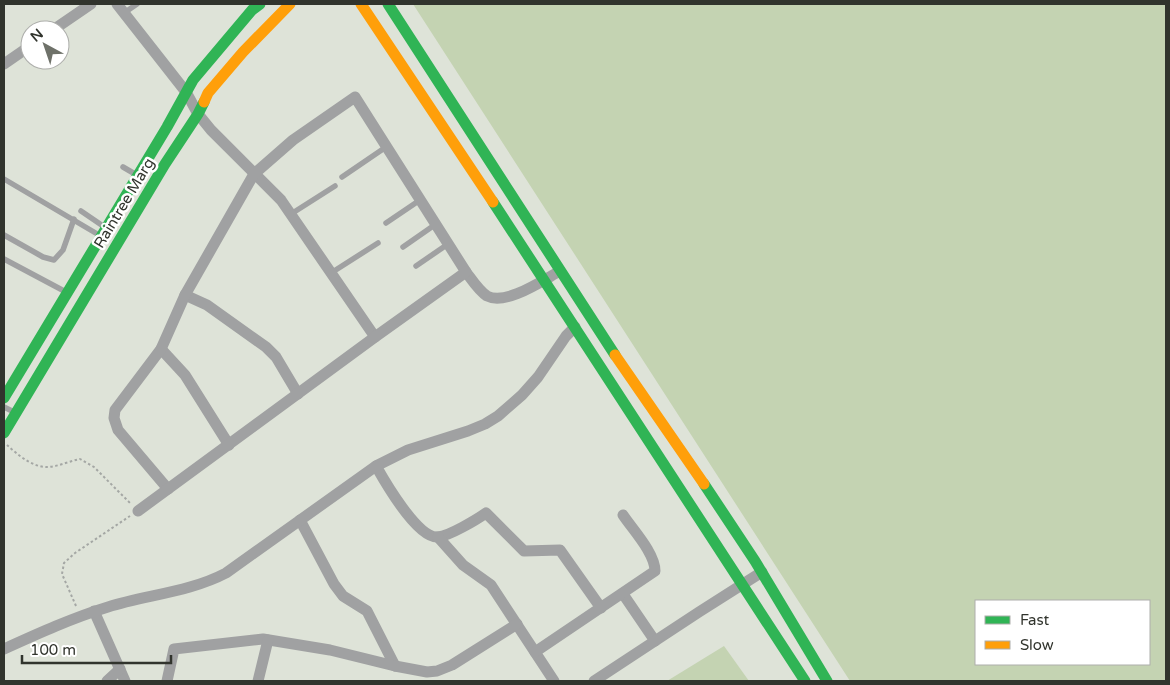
<svg xmlns="http://www.w3.org/2000/svg" width="1170" height="685" viewBox="0 0 1170 685" font-family="'Varela Round',sans-serif">
<style>
.green{fill:#c4d3b2;fill-rule:evenodd}
.lines{fill:none;stroke-linecap:round;stroke-linejoin:round}
.path{stroke:#a4a7a4;stroke-width:2;stroke-dasharray:2.5 2.5;stroke-linecap:butt}
.lane{stroke:#a0a1a2;stroke-width:5.5}
.street{stroke:#a0a1a2;stroke-width:11}
.fast{stroke:#30b455;stroke-width:11}
.slow{stroke:#ff9f0a;stroke-width:11}
.labels{text-anchor:middle;stroke-width:5;stroke-linejoin:round;paint-order:stroke}
.street-label{font-size:15px;fill:#31342d;stroke:#fff}
</style>
<rect width="100%" height="100%" fill="#dee3d8"/>
<!-- green -->
<g class="green">
<path d="M413 4H1166V681H850ZM976 601H1149V664H976Z"/>
<polygon points="724,646 749,681 667,681"/>
</g>
<g class="lines">
<!-- path -->
<g class="path">
<path d="M7 445C18 455 33 468 49 467 59 466 70 461 80 459L94 467 130 503"/>
<polyline points="76,606 62,574 64,563 75,553 130,516"/>
</g>
<!-- lane -->
<g class="lane">
<polyline points="124,13 137,4"/>
<polyline points="123,167 135,174"/>
<polyline points="342,177 386,147"/>
<polyline points="4,179 99,235"/>
<polyline points="81,211 103,226"/>
<polyline points="291,214 335,186"/>
<polyline points="386,223 420,200"/>
<polyline points="4,235 43,257 54,260 63,250 74,219"/>
<polyline points="403,247 436,224"/>
<polyline points="4,259 66,292"/>
<polyline points="416,266 448,244"/>
<polyline points="331,273 378,243"/>
<polyline points="4,407 14,412"/>
</g>
<!-- street -->
<g class="street">
<polyline points="117,4 186,92 198,114 211,130 281,200 375,337"/>
<polyline points="53,30 91,4"/>
<polyline points="4,64 30,46"/>
<polyline points="185,295 207,305 266,347 276,357 298,394"/>
<polyline points="161,349 185,375 229,445"/>
<path d="M376 466C385 482 418 539 438 537 449 536 476 520 486 513L524 551 560 550 601 608"/>
<path d="M168 489 118 430 114 418 115 410 161 349 185 295 254 174 293 140 355 97 466 272C472 280 479 291 487 296 506 306 543 280 560 271"/>
<polyline points="138,511 375,337 466,272"/>
<polyline points="300,520 334,584 343,596 367,611 395,666"/>
<polyline points="438,537 463,565 491,585 554,681"/>
<polyline points="623,594 655,641"/>
<polyline points="94,611 125,681"/>
<path d="M4 649C37 634 72 618 108 607 146 595 190 592 226 573L376 466 408 450 468 431 485 424 498 416 522 395 538 377 566 336 575 327"/>
<path d="M535 652 655 571C655 553 633 530 623 515"/>
<polyline points="107,681 120,669"/>
<polyline points="167,681 174,649 263,639 330,650 395,666 427,672 437,671 452,665 517,624"/>
<polyline points="258,681 268,640"/>
<polyline points="594,681 699,612 762,572"/>
</g>
<!-- fast -->
<g class="fast">
<polyline points="388,4 615,355"/>
<polyline points="493,202 805,681"/>
<polyline points="4,398 167,127 193,80 252,10 260,4"/>
<polyline points="4,433 165,164 198,114 204,102"/>
<polyline points="704,484 755,561 827,681"/>
</g>
<!-- slow -->
<g class="slow">
<polyline points="361,4 493,202"/>
<polyline points="204,102 208,93 243,52 290,4"/>
<polyline points="615,355 704,484"/>
</g>
</g>
<g class="labels">
<!-- street labels -->
<g class="street-label">
<text transform="translate(124 203) rotate(-59)" y="5">Raintree Marg</text>
</g>
</g>
<!-- border -->
<rect width="1170" height="685" fill="none" stroke="#31342d" stroke-width="10"/>
<!-- legend -->
<rect x="975" y="600" width="175" height="65" fill="#ffffff" stroke="#adaeab"/>
<rect x="985" y="616" width="25" height="8" fill="#30b455" stroke="#adaeab"/>
<text x="1020" y="625" font-size="15" fill="#31342d">Fast</text>
<rect x="985" y="641" width="25" height="8" fill="#ff9f0a" stroke="#adaeab"/>
<text x="1020" y="650" font-size="15" fill="#31342d">Slow</text>
<!-- north arrow -->
<g transform="translate(45 45) rotate(320)"><circle r="24" fill="#ffffff" stroke="#adaeab"/>
<path d="M0-4L9 19L0 12L-9 19Z" fill="#6e7169"/>
<text y="-8" font-size="14" font-weight="bold" text-anchor="middle" fill="#31342d">N</text>
</g>
<!-- scale -->
<path d="M22 655v8h149v-8" fill="none" stroke="#31342d" stroke-width="2.5"/>
<text x="30" y="655" font-size="15" fill="#31342d" stroke="#ffffff" stroke-width="4" paint-order="stroke">100 m</text>
</svg>
